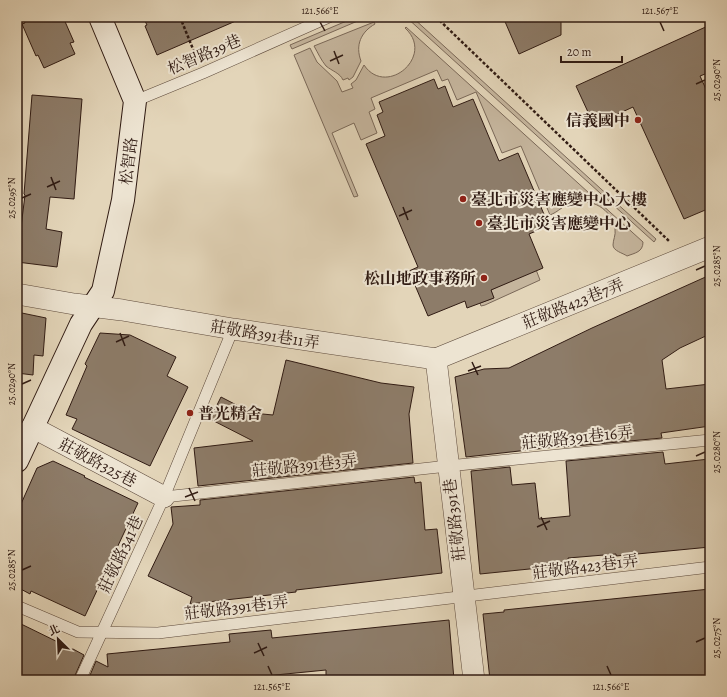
<svg xmlns="http://www.w3.org/2000/svg" width="727" height="697" viewBox="0 0 727 697" font-family="Alegreya,'Noto Serif TC',serif">
<style>
.green{fill:#c5b59d;stroke:#7a6858}
.building{fill:#8d7c69;stroke:#301b13}
.lines{fill:none;stroke-linecap:round;stroke-linejoin:round}
.lane-casing{stroke:#5d4a3c;stroke-width:12}
.street-casing{stroke:#5d4a3c;stroke-width:22}
.secondary-casing{stroke:#301b13;stroke-width:24}
.path{stroke:#301b13;stroke-width:2.5;stroke-dasharray:3 2;stroke-linecap:butt}
.lane{stroke:#ede4d2;stroke-width:11}
.street{stroke:#ede4d2;stroke-width:21}
.secondary{stroke:#ede4d2;stroke-width:22}
.ticks{fill:none;stroke:#301b13;stroke-width:1.5}
.poi-dot{fill:#8f2418;stroke:#ede4d2;stroke-width:1.5}
.labels{text-anchor:middle;stroke-width:4;stroke-linejoin:round;paint-order:stroke}
.street-label{font-size:16px;fill:#301b13;stroke:#ede4d2}
.poi-label{font-size:16px;font-weight:bold;fill:#301b13;stroke:#ede4d2;text-anchor:start}
.neatline{fill:none;stroke:#301b13;stroke-width:1.5}
.ticks-label{font-size:10px;text-anchor:middle;fill:#301b13}
</style>
<rect width="100%" height="100%" fill="#e3d5b9"/>
<filter id="stains"><feTurbulence type="fractalNoise" baseFrequency=".005" numOctaves="4"/><feColorMatrix values="0 0 0 0 .2 0 0 0 0 .09 0 0 0 0 .02 0 0 0 .5 -.17"/></filter>
<radialGradient id="worn" r=".72"><stop offset=".6" stop-color="#630" stop-opacity="0"/><stop offset="1" stop-color="#630" stop-opacity=".3"/></radialGradient>
<!-- green -->
<g class="green">
<polygon points="356,17 367,17 292,49 290,45"/>
<polygon points="406,17 412,17 656,239 654,242"/>
<path d="M374 22 375 24C361 32 355 45 361 61L353 77 349 80 348 78 343 80C340 73 332 71 326 66 321 60 318 53 314 46Z"/>
<path d="M406 27 643 242C643 252 635 253 627 256 623 253 613 251 613 245 613 240 616 235 615 229 612 209 591 197 571 203 564 205 558 212 550 215L521 146 502 153 476 92 457 100 448 79 442 81 437 70 371 98 375 109 369 112 377 133 361 140 354 123 332 133 358 196 354 197 294 55 310 48 317 62 337 81 342 92 353 88 351 84 356 80 364 65C386 98 436 56 405 28Z"/>
<polygon points="535,267 540,280 485,305 481,306 480,303 493,298 491,290"/>
</g>
<!-- building -->
<g class="building">
<polygon points="23,17 63,17 74,42 70,43 75,54 44,68 38,55 36,56 22,24 25,23"/>
<polygon points="143,17 245,17 157,55 145,26 147,25"/>
<polygon points="503,17 561,17 561,35 519,54"/>
<polygon points="710,25 710,72 700,76 710,98 710,208 684,219 633,107 594,125 576,86"/>
<polygon points="434,79 438,89 445,86 453,107 473,99 499,161 518,153 546,219 543,220 546,227 529,234 543,268 491,290 494,298 467,308 465,301 428,316 409,271 418,267 366,144 385,136 377,115 383,112 379,102"/>
<polygon points="32,95 82,99 74,199 50,197 46,229 62,232 57,267 17,262 17,226 21,227 25,195 24,194"/>
<polygon points="710,275 710,334 680,348 662,360 666,389 710,384 710,426 661,433 662,438 564,447 564,446 466,457 455,377 484,369 509,368 592,328"/>
<polygon points="17,312 46,318 43,356 34,355 33,375 17,373"/>
<polygon points="100,333 130,335 176,357 167,376 188,387 150,466 72,429 77,419 66,415 87,366 85,364"/>
<polygon points="286,360 381,383 414,387 409,414 413,463 198,486 194,448 253,441 210,419 221,397 252,413 273,415"/>
<polygon points="663,452 665,464 709,459 710,547 616,556 616,554 568,558 569,565 480,574 471,471 510,467 512,485 535,483 539,519 570,516 566,461"/>
<polygon points="53,461 85,476 84,477 138,503 85,616 31,591 30,594 17,587 17,513 37,468"/>
<polygon points="414,477 415,483 421,482 425,530 437,529 442,573 296,590 296,592 190,604 192,597 148,576 173,524 171,507 200,505 200,500"/>
<polygon points="710,589 710,676 675,680 490,680 483,614 504,612 504,610"/>
<polygon points="449,620 454,680 326,680 326,670 225,680 88,680 96,661 108,667 107,654 230,642 229,634 271,630 272,638"/>
<polygon points="17,622 70,648 69,650 73,649 84,655 73,680 17,680"/>
</g>
<g class="lines">
<defs>
<g id="lane">
<polyline points="135,101 203,73 329,17"/>
<polyline points="164,497 448,466 710,440"/>
<polyline points="17,606 78,632 158,633 710,567"/>
<polyline points="80,680 164,497 233,329"/>
</g>
<g id="street">
<polyline points="17,294 74,304 122,310 233,329 436,359"/>
<polyline points="436,359 474,680"/>
<polyline points="436,359 710,247"/>
<polyline points="32,427 164,497"/>
</g>
<polyline id="secondary" points="17,461 81,324 103,291 123,200 135,101 100,17"/>
</defs>
<!-- lane casing -->
<use href="#lane" class="lane-casing"/>
<!-- street casing -->
<use href="#street" class="street-casing"/>
<!-- secondary casing -->
<use href="#secondary" class="secondary-casing"/>
<!-- path -->
<g class="path">
<polyline points="180,17 197,59"/>
<polyline points="436,17 669,241"/>
</g>
<!-- lane -->
<use href="#lane" class="lane"/>
<!-- street -->
<use href="#street" class="street"/>
<!-- secondary -->
<use href="#secondary" class="secondary"/>
</g>
<!-- ticks -->
<path class="ticks" d="M320 22 325 31M660 22 664 31M334 51 339 64M330 61 343 55M696 84 705 80M51 177 56 190M47 187 60 181M22 198 31 194M403 207 408 220M399 216 412 210M696 270 705 266M120 333 125 346M116 342 129 336M472 362 478 375M468 371 481 366M22 384 31 380M696 456 705 452M189 488 195 501M185 497 198 492M541 517 547 530M537 527 550 521M22 570 31 566M696 642 705 638M258 643 264 656M254 653 267 647M268 666 272 675M607 666 611 675"/>
<!-- markers -->
<g class="poi-dot">
<circle cx="638" cy="120" r="4"/>
<circle cx="463" cy="199" r="4"/>
<circle cx="479" cy="223" r="4"/>
<circle cx="484" cy="278" r="4"/>
<circle cx="190" cy="413" r="4"/>
</g>
<g class="labels">
<!-- street labels -->
<g class="street-label">
<text transform="translate(204 54) rotate(-23)" y="6">松智路39巷</text>
<text transform="translate(128 161) rotate(-83)" y="6">松智路</text>
<text transform="translate(573 303) rotate(-22)" y="6">莊敬路423巷7弄</text>
<text transform="translate(265 334) rotate(9)" y="6">莊敬路391巷11弄</text>
<text transform="translate(577 437) rotate(-6)" y="6">莊敬路391巷16弄</text>
<text transform="translate(98 462) rotate(28)" y="6">莊敬路325巷</text>
<text transform="translate(304 465) rotate(-6)" y="6">莊敬路391巷3弄</text>
<text transform="translate(454 520) rotate(-97)" y="6">莊敬路391巷</text>
<text transform="translate(120 554) rotate(-65)" y="6">莊敬路341巷</text>
<text transform="translate(585 566) rotate(-7)" y="6">莊敬路423巷1弄</text>
<text transform="translate(236 607) rotate(-7)" y="6">莊敬路391巷1弄</text>
</g>
<!-- poi labels -->
<g class="poi-label">
<text x="630" y="126" text-anchor="end">信義國中</text>
<text x="471" y="205">臺北市災害應變中心大樓</text>
<text x="487" y="229">臺北市災害應變中心</text>
<text x="476" y="284" text-anchor="end">松山地政事務所</text>
<text x="198" y="419">普光精舍</text>
</g>
</g>
<!-- margin -->
<rect width="727" height="697" fill="none" stroke="#e3d5b9" stroke-width="44"/>
<!-- north arrow -->
<g transform="translate(58 639) rotate(336)" stroke="#ede4d2" stroke-width="3" paint-order="stroke">
<path d="M0-3L7 15L0 10L-7 15Z" fill="#301b13"/>
<text y="-6" font-size="11" font-weight="bold" text-anchor="middle" fill="#301b13">北</text>
</g>
<!-- scale -->
<path d="M561 56v6h61v-6" fill="none" stroke="#301b13" stroke-width="2"/>
<text x="567" y="56" font-size="12" fill="#301b13" stroke="#ede4d2" stroke-width="3" paint-order="stroke">20 m</text>
<rect x="22" y="22" width="683" height="653" class="neatline"/>
<g class="ticks-label">
<text x="320" y="14">121.566°E</text>
<text x="660" y="14">121.567°E</text>
<text transform="translate(716 80) rotate(-90)" y="4">25.0290°N</text>
<text transform="translate(11 198) rotate(-90)" y="4">25.0295°N</text>
<text transform="translate(716 266) rotate(-90)" y="4">25.0285°N</text>
<text transform="translate(11 384) rotate(-90)" y="4">25.0290°N</text>
<text transform="translate(716 452) rotate(-90)" y="4">25.0280°N</text>
<text transform="translate(11 570) rotate(-90)" y="4">25.0285°N</text>
<text transform="translate(716 638) rotate(-90)" y="4">25.0275°N</text>
<text x="272" y="690">121.565°E</text>
<text x="611" y="690">121.566°E</text>
</g>
<rect width="100%" height="100%" filter="url(#stains)"/>
<rect width="100%" height="100%" fill="url(#worn)"/>
</svg>
